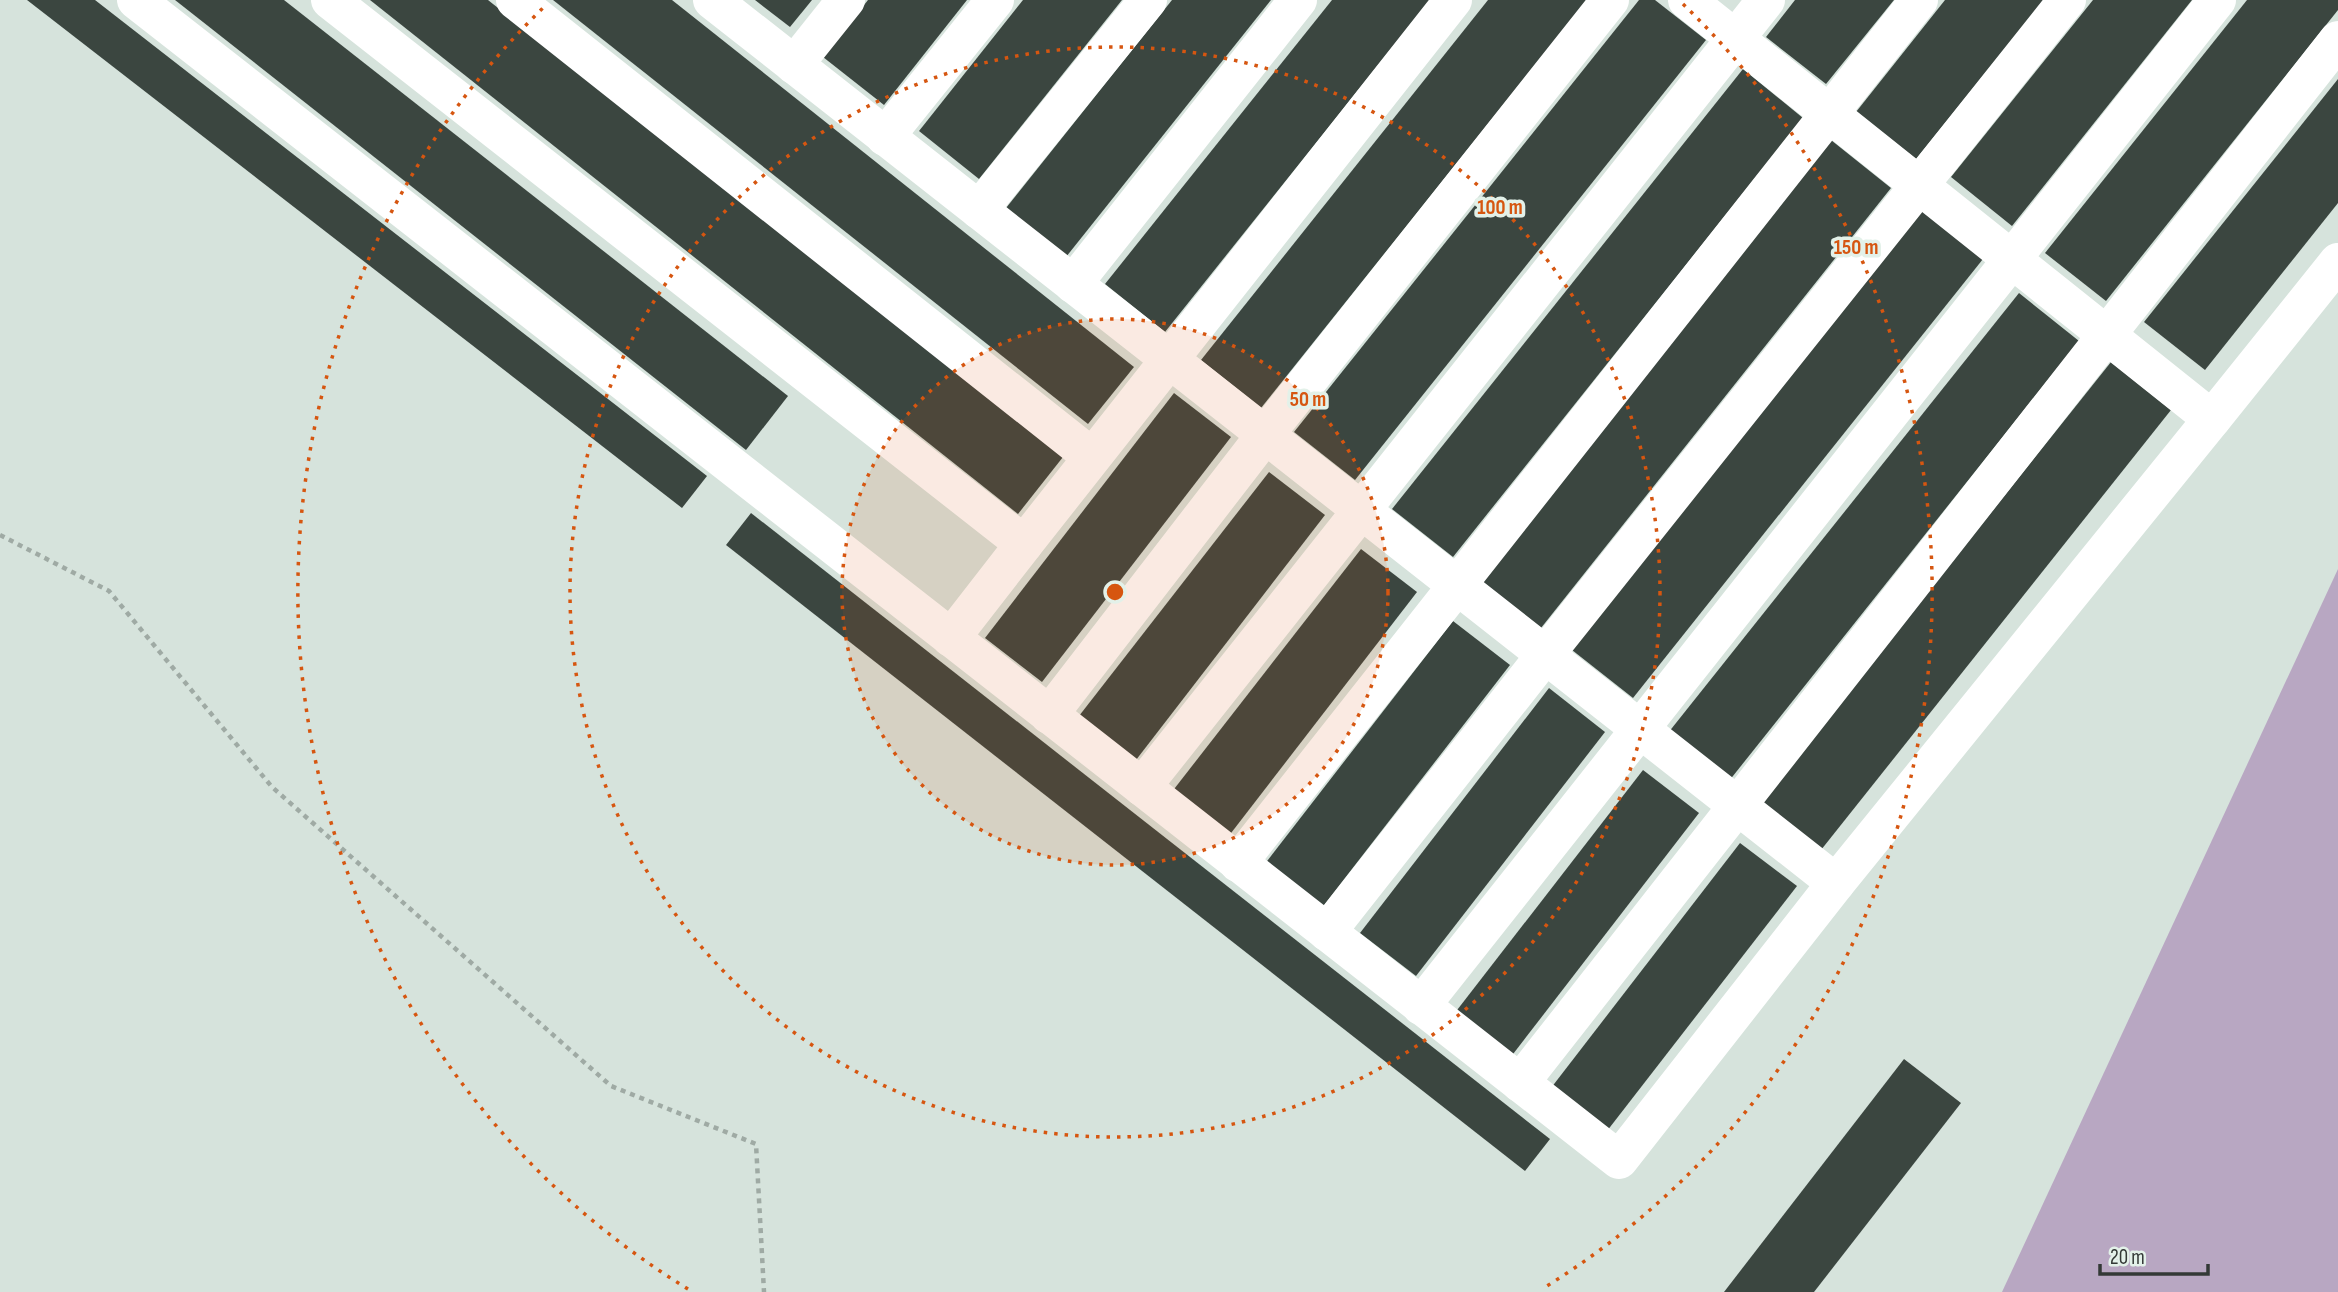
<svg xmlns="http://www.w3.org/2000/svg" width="2338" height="1292" viewBox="0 0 2338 1292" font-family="'Sofia Sans Condensed',sans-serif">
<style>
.green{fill:#b8a7c2}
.building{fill:#3b4640}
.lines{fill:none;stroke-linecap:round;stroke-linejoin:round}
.path{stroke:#9faaa4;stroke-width:4.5;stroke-dasharray:5 5;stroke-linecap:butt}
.minor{stroke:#fff;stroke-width:38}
.ring{fill:none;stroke:#d65610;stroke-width:3.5;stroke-dasharray:3.5 7}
.centre{fill:#d65610;stroke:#e3f1e9;stroke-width:3.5}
.ring-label{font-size:21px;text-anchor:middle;font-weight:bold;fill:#d65610;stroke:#e3f1e9;stroke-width:7;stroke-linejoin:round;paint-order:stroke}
</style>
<rect width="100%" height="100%" fill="#d6e3dc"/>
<!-- green -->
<polygon class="green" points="2338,569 2338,1292 2002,1292"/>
<!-- building -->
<g class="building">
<polygon points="27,0 95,0 707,476 682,508"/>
<polygon points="175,0 284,0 788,396 746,450"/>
<polygon points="370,0 488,0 1063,457 1018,514"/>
<polygon points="553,0 672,0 1134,367 1088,424"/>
<polygon points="755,0 812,0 790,27"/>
<polygon points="868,0 967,0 884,105 823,57"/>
<polygon points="1023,0 1122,0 979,179 919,131"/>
<polygon points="1172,0 1271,0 1066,257 1006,208"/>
<polygon points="1332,0 1430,0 1165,332 1105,284"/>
<polygon points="1488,0 1587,0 1261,408 1201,360"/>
<polygon points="1639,0 1655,0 1706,40 1355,480 1294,432"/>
<polygon points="1795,0 1894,0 1826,84 1766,37"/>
<polygon points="1945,0 2044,0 1916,159 1856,112"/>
<polygon points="2093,0 2192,0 2012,226 1951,177"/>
<polygon points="2247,0 2338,0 2338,10 2106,301 2045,253"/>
<polygon points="1743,69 1803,118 1453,557 1392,509"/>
<polygon points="2338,79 2338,203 2205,370 2144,322"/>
<polygon points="1831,140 1891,188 1541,628 1480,580"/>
<polygon points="1923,210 1983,259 1633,698 1572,650"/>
<polygon points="2019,293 2079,341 1729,781 1668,733"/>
<polygon points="2111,362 2171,410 1821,850 1760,802"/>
<polygon points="1174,393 1231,437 1042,682 985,638"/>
<polygon points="1269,472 1325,515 1136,760 1079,716"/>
<polygon points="751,513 1550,1139 1525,1171 726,545"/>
<polygon points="1361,549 1417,592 1228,837 1171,793"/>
<polygon points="1453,621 1510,665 1321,909 1264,865"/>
<polygon points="1549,688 1605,732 1416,976 1360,933"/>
<polygon points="1643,770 1699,813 1510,1058 1454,1014"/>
<polygon points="1740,843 1797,886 1607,1131 1551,1088"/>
<polygon points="1904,1059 1961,1103 1814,1292 1724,1292"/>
</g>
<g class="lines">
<!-- path -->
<polyline class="path" points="0,535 109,591 272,787 611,1086 756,1144 764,1292"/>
<!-- minor -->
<g class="minor">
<polyline points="136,0 1619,1160 1836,883 712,0"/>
<polyline points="330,0 1024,544 1453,0"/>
<polyline points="515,0 1092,457"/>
<polyline points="1687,0 2212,419 2338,262"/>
<polyline points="794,65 846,0"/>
<polyline points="885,137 995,0"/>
<polyline points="979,210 1148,0"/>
<polyline points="1073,284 1298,0"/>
<polyline points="951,638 1024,544"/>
<polyline points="1049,715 1265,435 1610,0"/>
<polyline points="1142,787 1766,0"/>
<polyline points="1238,863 1919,0"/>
<polyline points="1836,883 2212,419"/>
<polyline points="1327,932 1545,655 2067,0"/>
<polyline points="1421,1006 2217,0"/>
<polyline points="1520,1083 2338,40"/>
</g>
</g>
<!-- distance rings -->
<circle cx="1115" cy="592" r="273" fill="#d65610" fill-opacity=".12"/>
<g class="ring">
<circle cx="1115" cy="592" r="273"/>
<circle cx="1115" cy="592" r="545"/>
<path d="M688 1289A818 818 0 0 1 547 4M1683 4A818 818 0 0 1 1542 1289"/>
</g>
<circle cx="1115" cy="592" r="10" class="centre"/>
<g class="ring-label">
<text x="1500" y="214">100 m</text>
<text x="1856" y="254">150 m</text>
<text x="1308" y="406">50 m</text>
</g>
<!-- scale -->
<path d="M2100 1264v10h108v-10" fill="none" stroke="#333936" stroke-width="3.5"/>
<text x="2110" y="1264" font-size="21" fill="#333936" stroke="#e3f1e9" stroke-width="5" paint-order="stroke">20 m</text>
</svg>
